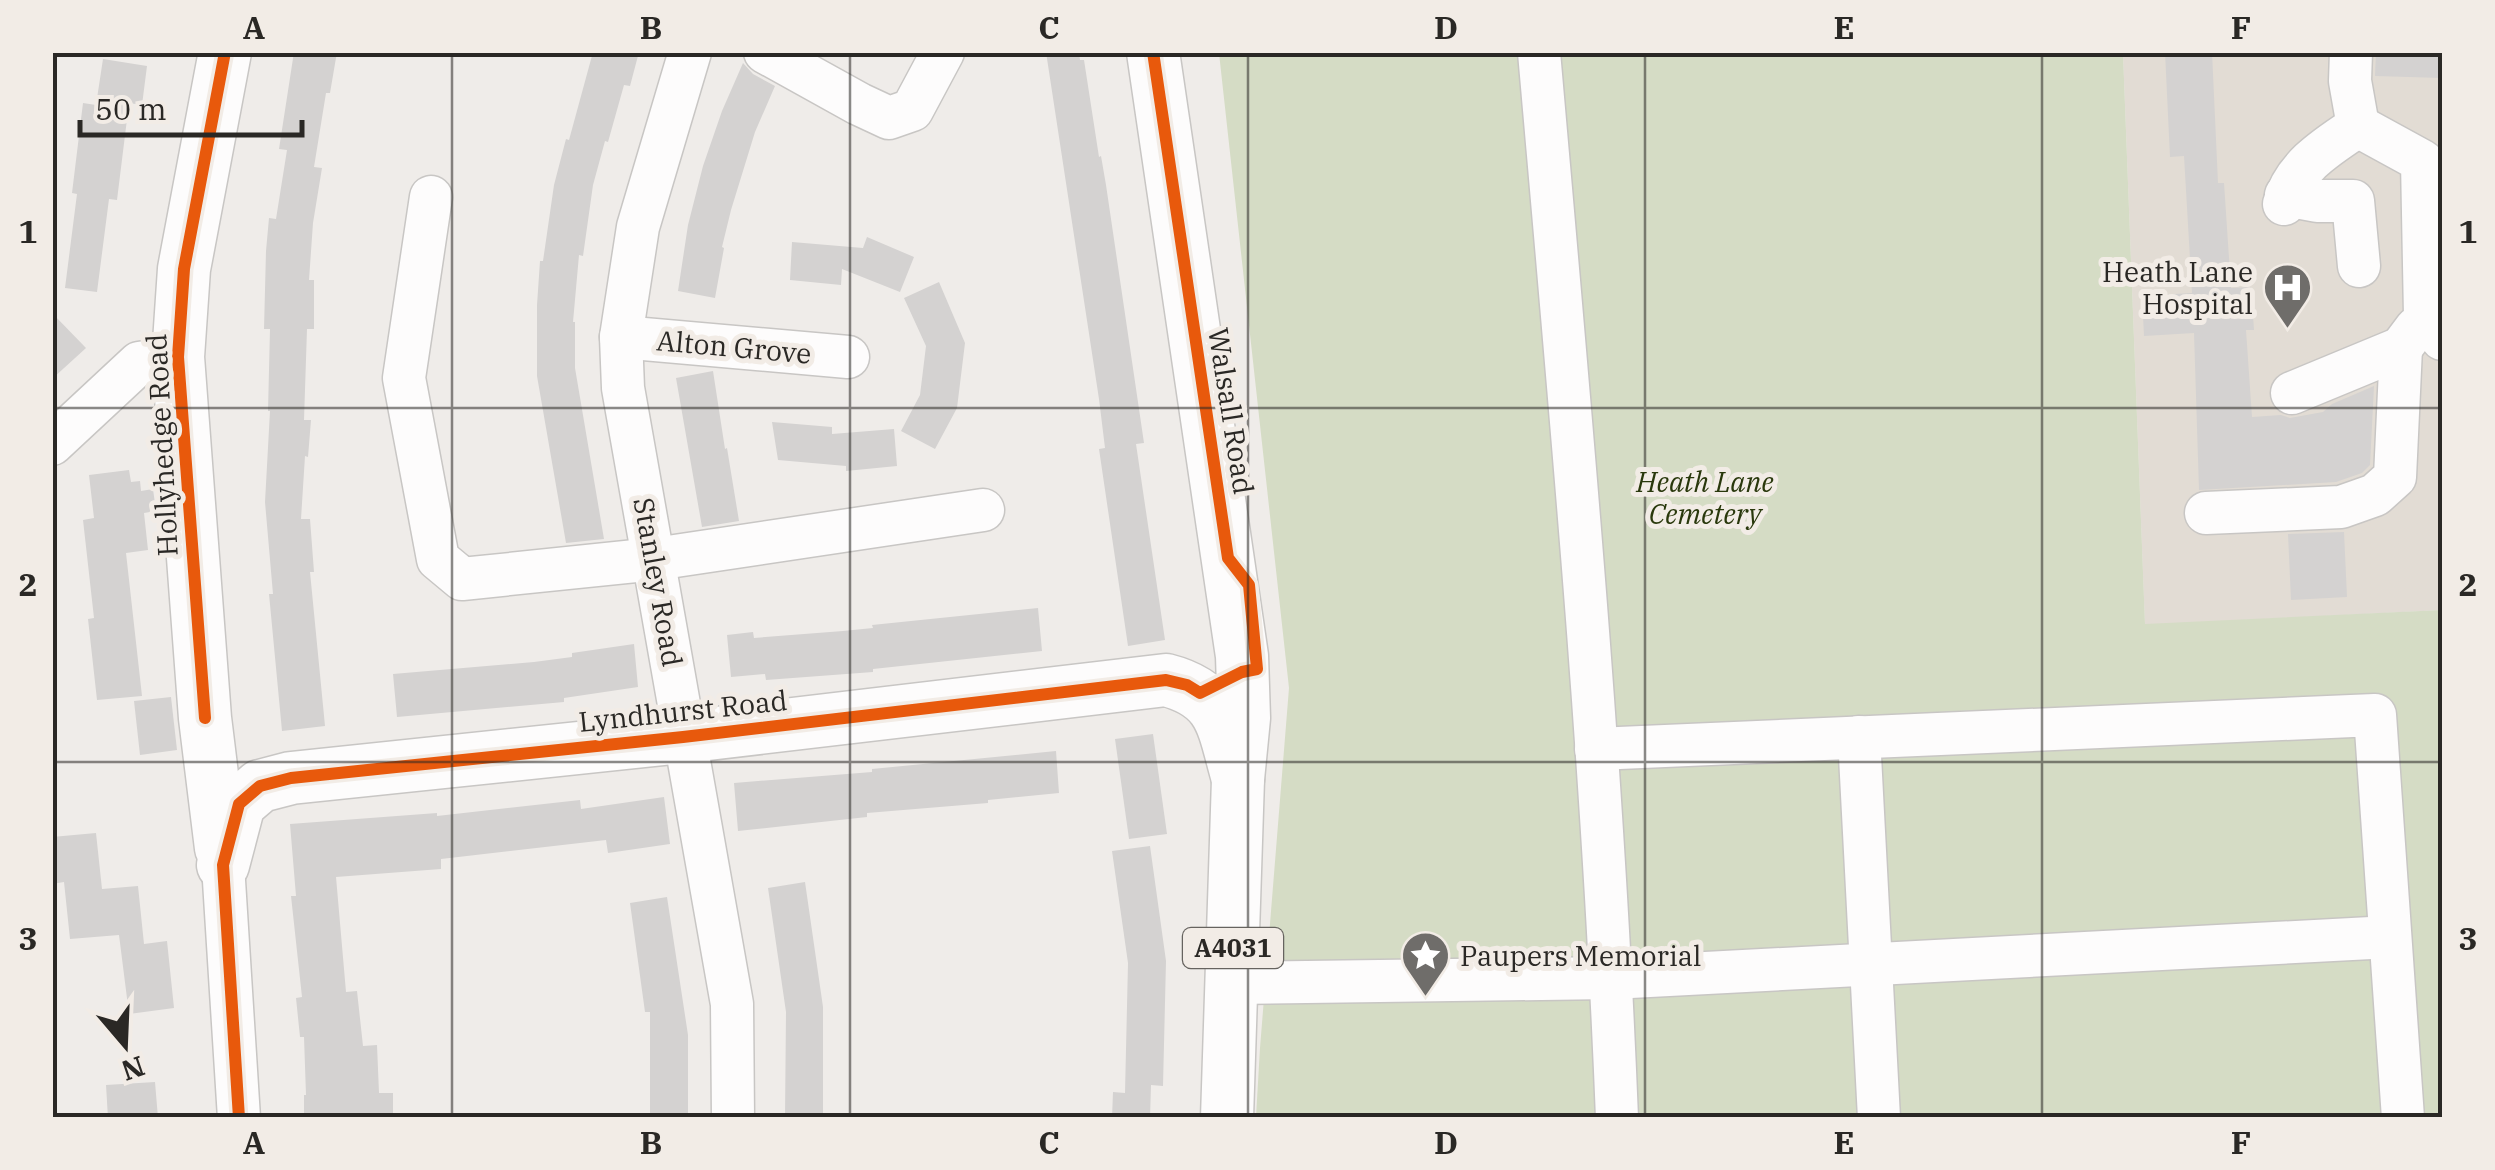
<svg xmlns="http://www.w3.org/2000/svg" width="2495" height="1170" viewBox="0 0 2495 1170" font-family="'IBM Plex Serif',serif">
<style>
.built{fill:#e2dcd4}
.green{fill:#d5dcc5}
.building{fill:#d4d2d1}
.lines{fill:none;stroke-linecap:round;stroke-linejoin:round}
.minor-casing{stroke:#c8c6c4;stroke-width:45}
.major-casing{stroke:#c8c6c4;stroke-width:55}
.minor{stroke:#fdfcfc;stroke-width:42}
.major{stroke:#fdfcfc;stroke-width:52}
.cycleway-casing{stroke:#f2ece6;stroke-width:19}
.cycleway{stroke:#e8590c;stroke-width:12}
.grid{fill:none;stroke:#2a2825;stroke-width:2.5;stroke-opacity:0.55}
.labels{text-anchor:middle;stroke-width:10;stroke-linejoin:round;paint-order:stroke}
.shield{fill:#f2ece6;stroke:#66635f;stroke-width:2.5}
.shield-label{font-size:25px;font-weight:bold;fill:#2a2825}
.poi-label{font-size:28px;fill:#2a2825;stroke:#f2ece6;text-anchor:end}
.street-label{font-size:28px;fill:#2a2825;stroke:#f2ece6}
.park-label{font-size:28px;font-style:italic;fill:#29380c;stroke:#f2ece6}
.neatline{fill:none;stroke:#2a2825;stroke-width:4}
.grid-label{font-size:32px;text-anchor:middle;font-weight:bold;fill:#2a2825}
</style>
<rect width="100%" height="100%" fill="#efece9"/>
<!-- built -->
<polygon class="built" points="2123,53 2442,53 2442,610 2145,625"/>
<!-- green -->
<polygon class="green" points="1219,53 2123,53 2145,624 2442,610 2442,1117 1256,1117 1260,1048 1289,688"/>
<!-- building -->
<g class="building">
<polygon points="294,52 337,52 330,93 326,93 314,167 322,168 313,223 309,280 314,280 314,329 307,329 304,420 311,420 308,457 305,456 301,519 310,519 314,572 310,572 325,726 282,731 269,594 273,594 265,502 270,411 268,411 270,329 264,329 266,251 269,218 276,219 287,150 279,149"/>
<polygon points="593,52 639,52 630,86 624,85 608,142 605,141 593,185 583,256 579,255 573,322 575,322 575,368 604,539 566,543 537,376 537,305 540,261 543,261 554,185 566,139 569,140"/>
<polygon points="1046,52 1079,52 1080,60 1084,60 1099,157 1101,156 1106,185 1134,375 1144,443 1136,444 1165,640 1128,646 1099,449 1105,448 1099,399"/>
<polygon points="2165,52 2212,52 2218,183 2224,183 2231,288 2251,287 2254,330 2246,330 2252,417 2281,415 2290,418 2323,412 2332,404 2374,386 2370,465 2362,473 2336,482 2199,490 2194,333 2144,336 2142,296 2192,293 2184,156 2170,157"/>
<polygon points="2376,52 2442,52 2442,78 2375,76"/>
<polygon points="103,59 147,66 142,105 129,103 117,200 109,199 97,292 65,288 77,194 72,193 83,103 96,105"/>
<polygon points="743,63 753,74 775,86 755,132 731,210 722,247 724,248 715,298 678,291 688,225 703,166 722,111"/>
<polygon points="867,237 914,257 900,292 842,269 841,285 790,280 792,242 863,248"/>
<polygon points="939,282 965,343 957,408 935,449 901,431 920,395 926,346 904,298"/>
<polygon points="52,313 86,348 52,379"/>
<polygon points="713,371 725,449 727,448 739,521 702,527 676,378"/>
<polygon points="772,422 832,427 832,434 894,429 897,466 846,471 846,466 778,460"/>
<polygon points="129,470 131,482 140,481 141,491 153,489 156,511 144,513 148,550 126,553 142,696 97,700 88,619 94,618 83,520 94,518 89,475"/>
<polygon points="2344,532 2347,597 2291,600 2288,534"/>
<polygon points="1038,608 1042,651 873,669 873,672 766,680 765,674 731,677 727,635 753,632 754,638 843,631 873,628 872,625"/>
<polygon points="634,644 638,687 564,698 564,702 397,717 393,674 534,662 572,657 572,653"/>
<polygon points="171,697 177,750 140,755 134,701"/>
<polygon points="1153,734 1167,834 1129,839 1115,739"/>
<polygon points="1056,751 1059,793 988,800 988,803 867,813 867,817 738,831 734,783 872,772 872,769"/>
<polygon points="664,797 670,844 608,853 606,840 441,859 441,869 336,877 346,992 357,991 363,1046 377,1045 379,1093 393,1093 393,1118 304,1118 304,1095 306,1095 304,1037 300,1037 296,998 302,997 291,896 296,896 290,824 437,813 437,816 580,800 581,809"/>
<polygon points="96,833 102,889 138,886 144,944 167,941 174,1008 129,1014 119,935 70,939 64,882 52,884 52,837"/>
<polygon points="1150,846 1166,961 1163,1086 1151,1085 1150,1118 1112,1118 1113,1092 1125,1093 1128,963 1112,851"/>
<polygon points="805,882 823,1007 823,1118 785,1118 786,1012 768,888"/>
<polygon points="667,897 688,1035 688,1118 650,1118 650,1012 645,1012 630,903"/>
<polygon points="155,1082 158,1118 108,1118 106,1085"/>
</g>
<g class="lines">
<defs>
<g id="minor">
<polyline points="690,52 638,227 621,337 623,388 732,1004 733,1118"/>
<polyline points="765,52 859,104 889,118 912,110 943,52"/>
<path d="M1539 52C1570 407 1603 762 1617 1118"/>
<polyline points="2351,52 2350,81 2358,126"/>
<polyline points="2358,126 2422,161 2425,316 2442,339"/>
<polyline points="2286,195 2317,201 2353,201 2359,266"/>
<polyline points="431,197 404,378 438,559 462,579 655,559 983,510"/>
<path d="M2284 204C2293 167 2328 146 2358 126"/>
<polyline points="621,337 848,357"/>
<polyline points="2292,393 2401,348 2416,328"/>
<polyline points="52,444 139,363 178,357"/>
<polyline points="2206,513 2341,507 2375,495 2395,477 2401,348"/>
<polyline points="1859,737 1879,1118"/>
<polyline points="1596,749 2375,715 2403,1118"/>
<polyline points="223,865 239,1118"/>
<polyline points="1232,983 1611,978 2390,937"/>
</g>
<g id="major">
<polyline points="1153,52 1242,656 1244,718 1238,779 1227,1118"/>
<polyline points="221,848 205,718 178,357 184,269 225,52"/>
<path d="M223 865 239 804 260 786 291 778 683 737 1166 680C1224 695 1223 728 1238 779"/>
</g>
</defs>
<!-- minor casing -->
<use href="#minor" class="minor-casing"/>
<!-- major casing -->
<use href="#major" class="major-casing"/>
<!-- minor -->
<use href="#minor" class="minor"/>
<!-- major -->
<use href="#major" class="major"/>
<defs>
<g id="cycleway">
<polyline points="205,718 178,357 184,269 225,52"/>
<polyline points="239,1118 223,865 239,804 260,786 291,778 683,737 1166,680 1187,685 1200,693 1242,672 1257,669 1249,585 1228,558 1153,52"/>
</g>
</defs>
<!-- cycleway casing -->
<use href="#cycleway" class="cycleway-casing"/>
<!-- cycleway -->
<use href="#cycleway" class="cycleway"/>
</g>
<!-- grid -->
<path class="grid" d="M452 52V1118M850 52V1118M1248 52V1118M1645 52V1118M2042 52V1118M52 408H2442M52 762H2442"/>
<!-- icons -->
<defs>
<symbol id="hospital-pin" viewBox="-11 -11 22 30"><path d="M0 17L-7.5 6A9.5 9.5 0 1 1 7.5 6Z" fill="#6f6d6a" stroke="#f2ece6"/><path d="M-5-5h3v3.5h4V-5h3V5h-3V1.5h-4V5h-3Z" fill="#fff"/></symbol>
<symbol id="sight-pin" viewBox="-11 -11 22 30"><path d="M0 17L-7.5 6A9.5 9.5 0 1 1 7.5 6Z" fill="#6f6d6a" stroke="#f2ece6"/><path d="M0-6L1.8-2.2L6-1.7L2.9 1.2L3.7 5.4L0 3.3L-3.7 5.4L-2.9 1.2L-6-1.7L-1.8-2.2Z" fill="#fff"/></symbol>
</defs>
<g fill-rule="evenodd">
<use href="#hospital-pin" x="2260" y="260" width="55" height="75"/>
<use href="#sight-pin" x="1398" y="928" width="55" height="75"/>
</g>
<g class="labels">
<!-- shield labels -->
<rect class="shield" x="1183" y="928" width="100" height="40" rx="8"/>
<g class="shield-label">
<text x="1233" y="957">A4031</text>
</g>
<!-- poi labels -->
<g class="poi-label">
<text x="2253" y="282">Heath Lane<tspan x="2253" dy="32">Hospital</tspan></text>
<text x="1460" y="966" text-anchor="start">Paupers Memorial</text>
</g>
<!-- street labels -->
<g class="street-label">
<text transform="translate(734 347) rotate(5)" y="10">Alton Grove</text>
<text transform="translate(1231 411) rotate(81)" y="10">Walsall Road</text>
<text transform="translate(162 445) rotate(-93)" y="10">Hollyhedge Road</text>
<text transform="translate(658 582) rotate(80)" y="10">Stanley Road</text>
<text transform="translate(683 711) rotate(-6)" y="10">Lyndhurst Road</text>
</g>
<!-- park labels -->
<g class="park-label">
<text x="1705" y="492">Heath Lane<tspan x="1705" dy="32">Cemetery</tspan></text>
</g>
</g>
<!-- border -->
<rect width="2495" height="1170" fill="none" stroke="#f2ece6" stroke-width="110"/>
<!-- north arrow -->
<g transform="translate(125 1045) rotate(161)" stroke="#f2ece6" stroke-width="8" paint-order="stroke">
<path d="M0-8L18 38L0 25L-18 38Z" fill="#2a2825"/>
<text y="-15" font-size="28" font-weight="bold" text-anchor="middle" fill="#2a2825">N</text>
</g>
<!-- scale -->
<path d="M80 120v15h222v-15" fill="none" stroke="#2a2825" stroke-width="5"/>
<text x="95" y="120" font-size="30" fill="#2a2825" stroke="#f2ece6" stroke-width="8" paint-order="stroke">50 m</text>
<rect x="55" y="55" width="2385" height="1060" class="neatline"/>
<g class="grid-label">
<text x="254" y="39">A</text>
<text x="651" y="39">B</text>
<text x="1049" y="39">C</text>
<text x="1446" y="39">D</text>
<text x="1844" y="39">E</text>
<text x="2241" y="39">F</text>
<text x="28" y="243">1</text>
<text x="2468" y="243">1</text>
<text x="28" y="596">2</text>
<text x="2468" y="596">2</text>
<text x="28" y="950">3</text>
<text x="2468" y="950">3</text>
<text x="254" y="1154">A</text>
<text x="651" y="1154">B</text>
<text x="1049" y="1154">C</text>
<text x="1446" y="1154">D</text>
<text x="1844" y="1154">E</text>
<text x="2241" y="1154">F</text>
</g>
</svg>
